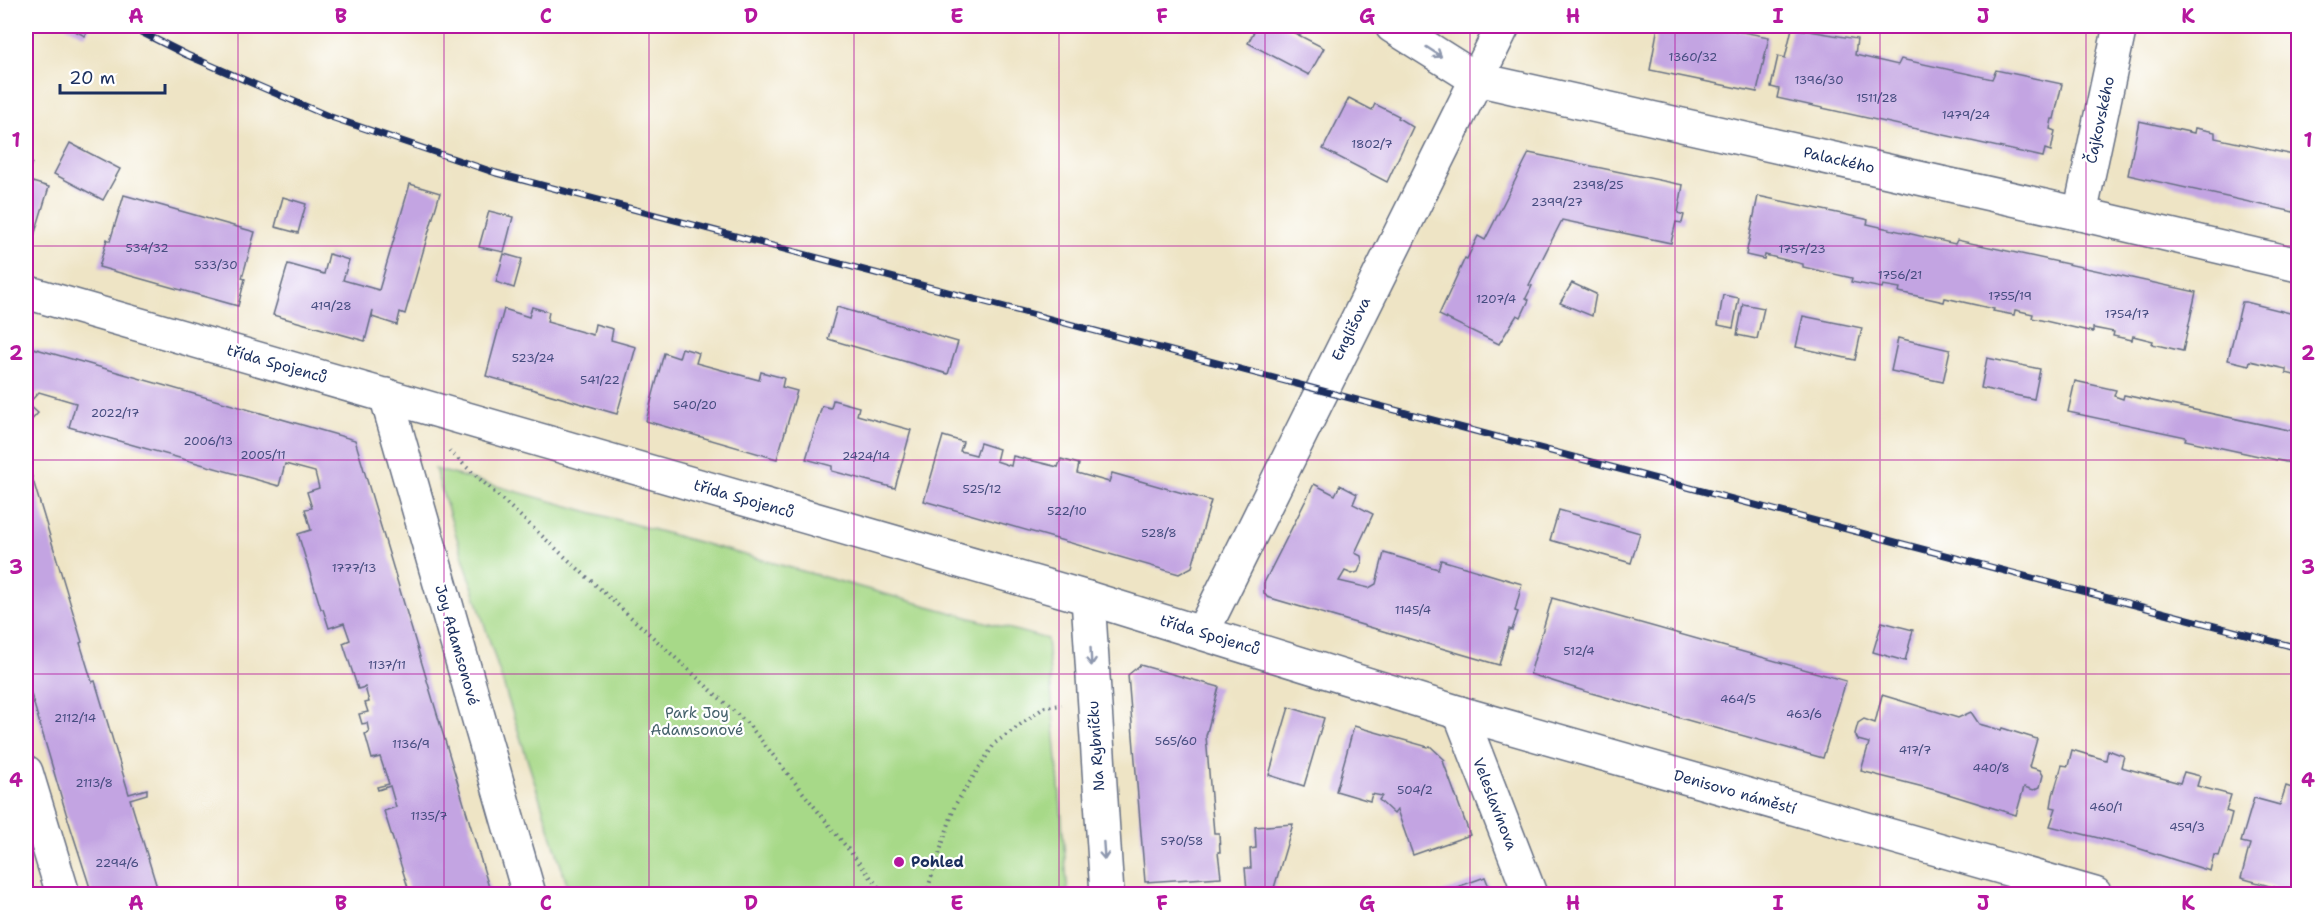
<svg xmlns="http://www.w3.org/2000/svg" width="2324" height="920" viewBox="0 0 2324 920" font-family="'Shantell Sans',sans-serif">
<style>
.park{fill:#a7d988;stroke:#618473;stroke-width:1.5}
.building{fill:#c3a4e2}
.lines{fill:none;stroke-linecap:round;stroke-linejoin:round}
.minor-casing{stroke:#656e82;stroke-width:36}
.path{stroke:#656e82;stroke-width:4;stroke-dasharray:1.5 4.5;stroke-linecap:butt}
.minor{stroke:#fff;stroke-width:33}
.rail-casing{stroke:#1b2f5e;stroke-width:7}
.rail{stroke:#fff;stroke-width:4.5;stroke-dasharray:14;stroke-linecap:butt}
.oneway{stroke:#8d97ae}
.grid{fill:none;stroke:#b5179e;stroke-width:1.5;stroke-opacity:0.55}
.poi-dot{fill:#b5179e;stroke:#fff;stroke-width:2}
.labels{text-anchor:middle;stroke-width:4.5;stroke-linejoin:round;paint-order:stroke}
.number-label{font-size:12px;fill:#454c7f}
.street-label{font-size:15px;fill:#1b2f5e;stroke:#fff}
.park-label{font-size:15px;fill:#45626b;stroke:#fff}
.poi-label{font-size:15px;font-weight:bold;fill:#1b2f5e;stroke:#fff;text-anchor:start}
.neatline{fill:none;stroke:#b5179e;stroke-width:2}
.grid-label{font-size:20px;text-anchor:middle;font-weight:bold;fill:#b5179e}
</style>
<rect width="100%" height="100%" fill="#fff"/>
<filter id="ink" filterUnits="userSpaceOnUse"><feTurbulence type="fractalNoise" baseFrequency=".0167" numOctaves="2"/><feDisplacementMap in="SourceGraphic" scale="12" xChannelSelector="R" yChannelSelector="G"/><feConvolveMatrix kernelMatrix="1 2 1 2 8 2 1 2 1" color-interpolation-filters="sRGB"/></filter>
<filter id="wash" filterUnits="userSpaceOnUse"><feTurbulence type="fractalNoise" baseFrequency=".008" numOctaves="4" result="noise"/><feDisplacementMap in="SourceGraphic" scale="24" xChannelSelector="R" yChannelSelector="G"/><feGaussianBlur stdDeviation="1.35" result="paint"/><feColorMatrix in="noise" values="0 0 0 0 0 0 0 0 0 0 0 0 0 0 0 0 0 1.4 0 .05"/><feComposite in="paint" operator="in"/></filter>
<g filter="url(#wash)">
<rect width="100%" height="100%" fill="#eee4c5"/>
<!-- park -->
<polygon class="park" points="435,469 1047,639 1068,894 570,894"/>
<g id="blocks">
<!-- building -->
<g class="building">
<polygon points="65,26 87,26 90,27 85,36"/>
<polygon points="1257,26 1281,26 1324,48 1309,75 1248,43"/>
<polygon points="1658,26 1711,26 1769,37 1757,92 1650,70"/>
<polygon points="1792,28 1857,39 1855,55 1898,65 1901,59 1992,79 1996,70 2062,84 2054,119 2052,119 2050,129 2055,131 2051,151 2045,149 2043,157 1777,98 1779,89 1771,87 1778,56 1785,58"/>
<polygon points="1349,98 1372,110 1375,104 1399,116 1398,118 1413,127 1387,182 1323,149"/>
<polygon points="2139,121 2194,133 2195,128 2215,132 2215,138 2298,156 2298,213 2128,175"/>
<polygon points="70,143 120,169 103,200 54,174"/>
<polygon points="1529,153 1683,185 1678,213 1684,215 1682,223 1676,222 1671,243 1562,220 1529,285 1532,286 1526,298 1529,300 1521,317 1517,315 1499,344 1439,315 1465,258 1467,259 1478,236 1485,240"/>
<polygon points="26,159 32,163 26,176"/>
<polygon points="26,180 49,187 31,246 26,244"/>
<polygon points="410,184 440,193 405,314 400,312 397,325 372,317 373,310 365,341 273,315 288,264 324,274 329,254 349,260 343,280 379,290"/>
<polygon points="124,195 255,232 242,278 245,279 238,306 99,267 107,239 110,241"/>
<polygon points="1758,196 1865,219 1868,220 1867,224 1955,244 1957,240 2196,292 2183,351 2152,344 2153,341 2133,336 2132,340 2113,336 2114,332 2093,328 2093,332 2032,318 2033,314 2015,310 2014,315 1993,311 1994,309 1945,298 1944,302 1899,292 1900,288 1883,285 1882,288 1851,282 1852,278 1803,267 1803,264 1765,255 1764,259 1746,255"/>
<polygon points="283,197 306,204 298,233 275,227"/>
<polygon points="489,211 513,217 504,252 479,247"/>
<polygon points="504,254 522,259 514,288 496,282"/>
<polygon points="1572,283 1596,294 1592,316 1560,303"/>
<polygon points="1723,295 1739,298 1733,328 1718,325"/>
<polygon points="2242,302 2246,302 2298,315 2298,376 2286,373 2286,369 2250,361 2249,365 2228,360"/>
<polygon points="1743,304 1764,308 1757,339 1737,335"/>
<polygon points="532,307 549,312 547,322 593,335 595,324 613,329 611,340 636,347 617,414 486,376 504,309 529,317"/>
<polygon points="837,307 958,342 948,374 828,339"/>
<polygon points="1803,316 1862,328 1855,360 1796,347"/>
<polygon points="1898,338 1950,350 1943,382 1891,371"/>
<polygon points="26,346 355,440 491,894 410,894 384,811 396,807 390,786 378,790 377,787 389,784 380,757 372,759 365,734 369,732 367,723 362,724 359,714 368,712 365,703 369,702 365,687 358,689 343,643 350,640 344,623 329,628 323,609 321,609 298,534 311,530 305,509 312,508 307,492 319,488 315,472 285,464 279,486 69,427 76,403 39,392 28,404 38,413 26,426"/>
<polygon points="682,348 699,353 696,363 759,380 761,372 784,378 782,387 797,391 777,459 646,421 664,353 679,358"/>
<polygon points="1987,358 2040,369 2034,399 1981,388"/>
<polygon points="2075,381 2116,390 2114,396 2123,399 2124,395 2298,432 2291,463 2185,440 2186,437 2068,412"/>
<polygon points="833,400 859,407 857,415 911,430 895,488 832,471 832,466 806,459 822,406 831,408"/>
<polygon points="943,436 963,442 960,451 976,455 980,443 999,449 996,461 1011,466 1013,456 1058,467 1061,459 1079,464 1077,473 1109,482 1112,473 1211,501 1192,567 1179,574 924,501"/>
<polygon points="29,467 82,642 80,643 92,682 95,681 129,794 147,789 147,794 130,799 159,894 92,894 66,813 26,677 26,468"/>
<polygon points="1314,484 1335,495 1340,485 1357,494 1353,504 1373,514 1355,553 1361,556 1362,562 1358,572 1352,574 1345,571 1339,581 1369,588 1376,584 1384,553 1438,569 1441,560 1522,584 1515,611 1518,612 1512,630 1509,629 1499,665 1267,597 1264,593 1264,583"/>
<polygon points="1559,510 1640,533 1631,563 1550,540"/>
<polygon points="1552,598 1846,681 1823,758 1584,691 1530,674"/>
<polygon points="1882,622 1913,630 1905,661 1873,652"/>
<polygon points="1140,665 1219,687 1206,736 1214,833 1219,833 1220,852 1218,852 1221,877 1145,882 1128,675"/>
<polygon points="1882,695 1958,718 1971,712 1979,724 2001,730 2002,728 2037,739 2029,767 2040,770 2043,775 2040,787 2034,790 2024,787 2016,815 1935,790 1861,771 1869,743 1858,740 1855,734 1858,723 1864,719 1875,723"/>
<polygon points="1289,707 1324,718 1304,786 1269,775"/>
<polygon points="1354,726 1428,747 1430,746 1445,760 1443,761 1470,835 1413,855 1397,810 1394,814 1379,800 1382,796 1372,794 1370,801 1336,791"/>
<polygon points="2072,750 2106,760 2108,750 2124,756 2121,767 2180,783 2184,772 2200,776 2197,786 2231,795 2226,811 2232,813 2229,825 2219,856 2214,855 2210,871 2131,846 2050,826 2056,808 2051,807 2053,795 2062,765 2068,766"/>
<polygon points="2286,786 2298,790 2298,894 2241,878 2250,844 2241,842 2254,798 2280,805"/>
<polygon points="1293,824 1274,888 1281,894 1207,894 1206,893 1247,890 1245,868 1251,868 1250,849 1256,848 1255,827"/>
<polygon points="1485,877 1492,894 1438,894"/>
</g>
</g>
</g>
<g filter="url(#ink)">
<use href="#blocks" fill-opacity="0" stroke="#656e82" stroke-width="1.5"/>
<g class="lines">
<defs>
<g id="minor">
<polyline points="1392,26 1476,79 2080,214 2298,265"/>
<polyline points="2080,214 2120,26"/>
<polyline points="26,292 1088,598 1460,713 2095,894"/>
<polyline points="386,395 529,894"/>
<polyline points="1088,598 1107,894"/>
<polyline points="1202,633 1503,26"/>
<polyline points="1460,713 1530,894"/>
<polyline points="26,772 63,894"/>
</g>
</defs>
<!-- minor casing -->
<use href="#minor" class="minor-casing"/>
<!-- path -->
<g class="path">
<polyline points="449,451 749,725 884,894"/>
<polyline points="926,894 955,805 995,743 1045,707 1062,705"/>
</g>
<!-- minor -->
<use href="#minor" class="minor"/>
<defs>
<polyline id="rail" points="129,26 187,55 328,116 496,173 2298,648"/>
</defs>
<!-- rail casing -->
<use href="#rail" class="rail-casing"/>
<!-- rail -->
<use href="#rail" class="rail"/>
</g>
<!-- one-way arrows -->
<defs><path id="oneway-shaft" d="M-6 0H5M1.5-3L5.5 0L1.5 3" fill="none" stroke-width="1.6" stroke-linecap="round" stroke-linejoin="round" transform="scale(1.5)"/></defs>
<g class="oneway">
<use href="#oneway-shaft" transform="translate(1434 52) rotate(33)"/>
<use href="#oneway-shaft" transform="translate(1091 657) rotate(87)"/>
<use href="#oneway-shaft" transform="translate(1104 851) rotate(86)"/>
</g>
</g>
<!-- grid -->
<path class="grid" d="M238 26V894M444 26V894M649 26V894M854 26V894M1059 26V894M1265 26V894M1470 26V894M1675 26V894M1880 26V894M2086 26V894M26 246H2298M26 460H2298M26 674H2298"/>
<!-- markers -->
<circle class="poi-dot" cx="899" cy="862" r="6"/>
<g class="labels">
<!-- number labels -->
<g class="number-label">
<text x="1693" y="61">1360/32</text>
<text x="1819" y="84">1396/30</text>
<text x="1877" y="102">1511/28</text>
<text x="1966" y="119">1479/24</text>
<text x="1372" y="148">1802/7</text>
<text x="1598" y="189">2398/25</text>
<text x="1557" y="206">2399/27</text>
<text x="147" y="252">534/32</text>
<text x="1802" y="253">1757/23</text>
<text x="216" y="269">533/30</text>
<text x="1900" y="279">1756/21</text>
<text x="2010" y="300">1755/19</text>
<text x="1496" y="303">1207/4</text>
<text x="331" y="310">419/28</text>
<text x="2127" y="318">1754/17</text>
<text x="533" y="362">523/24</text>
<text x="600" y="384">541/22</text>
<text x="695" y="409">540/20</text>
<text x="115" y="417">2022/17</text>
<text x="208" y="445">2006/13</text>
<text x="263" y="459">2005/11</text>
<text x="866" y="460">2424/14</text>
<text x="982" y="493">525/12</text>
<text x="1067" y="515">522/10</text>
<text x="1159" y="537">528/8</text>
<text x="354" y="572">1777/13</text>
<text x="1413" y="614">1145/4</text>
<text x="1579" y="655">512/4</text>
<text x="387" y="669">1137/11</text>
<text x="1738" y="703">464/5</text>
<text x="1804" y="718">463/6</text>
<text x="75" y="722">2112/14</text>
<text x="1176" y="745">565/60</text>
<text x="411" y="748">1136/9</text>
<text x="1915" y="754">417/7</text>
<text x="1991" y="772">440/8</text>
<text x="94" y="787">2113/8</text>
<text x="1415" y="794">504/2</text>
<text x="2106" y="811">460/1</text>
<text x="429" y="820">1135/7</text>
<text x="2187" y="831">459/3</text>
<text x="1182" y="845">570/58</text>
<text x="117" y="867">2294/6</text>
</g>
<!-- street labels -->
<g class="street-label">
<text transform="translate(2100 120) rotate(-78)" y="5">Čajkovského</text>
<text transform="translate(1839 160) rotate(13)" y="5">Palackého</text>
<text transform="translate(1351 329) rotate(-64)" y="5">Englišova</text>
<text transform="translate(277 364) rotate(16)" y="5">třída Spojenců</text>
<text transform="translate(744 499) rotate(16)" y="5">třída Spojenců</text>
<text transform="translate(1210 635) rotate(17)" y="5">třída Spojenců</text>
<text transform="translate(457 645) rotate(74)" y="5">Joy Adamsonové</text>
<text transform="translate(1096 746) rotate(-94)" y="5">Na Rybníčku</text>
<text transform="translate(1735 792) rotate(16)" y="5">Denisovo náměstí</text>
<text transform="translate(1495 804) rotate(69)" y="5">Veleslavínova</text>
</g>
<!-- park labels -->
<g class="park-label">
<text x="697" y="718">Park Joy<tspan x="697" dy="17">Adamsonové</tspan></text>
</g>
<!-- poi labels -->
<g class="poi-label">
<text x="911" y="867">Pohled</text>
</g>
</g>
<!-- margin -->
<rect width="2324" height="920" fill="none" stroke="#fff" stroke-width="66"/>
<!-- scale -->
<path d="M60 84v9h105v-9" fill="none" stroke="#1b2f5e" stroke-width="3"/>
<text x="69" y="84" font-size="18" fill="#1b2f5e" stroke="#ffffff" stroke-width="4.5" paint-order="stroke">20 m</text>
<rect x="33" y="33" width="2258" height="854" class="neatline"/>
<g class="grid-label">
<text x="136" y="23">A</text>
<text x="341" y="23">B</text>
<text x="546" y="23">C</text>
<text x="751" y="23">D</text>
<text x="957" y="23">E</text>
<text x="1162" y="23">F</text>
<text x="1367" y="23">G</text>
<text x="1573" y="23">H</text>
<text x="1778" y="23">I</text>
<text x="1983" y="23">J</text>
<text x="2188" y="23">K</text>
<text x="16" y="147">1</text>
<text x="2308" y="147">1</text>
<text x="16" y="360">2</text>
<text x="2308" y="360">2</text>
<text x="16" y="574">3</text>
<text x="2308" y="574">3</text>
<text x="16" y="787">4</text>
<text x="2308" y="787">4</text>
<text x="136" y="910">A</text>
<text x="341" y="910">B</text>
<text x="546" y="910">C</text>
<text x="751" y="910">D</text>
<text x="957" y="910">E</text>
<text x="1162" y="910">F</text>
<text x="1367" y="910">G</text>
<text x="1573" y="910">H</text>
<text x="1778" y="910">I</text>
<text x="1983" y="910">J</text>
<text x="2188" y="910">K</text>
</g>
</svg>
